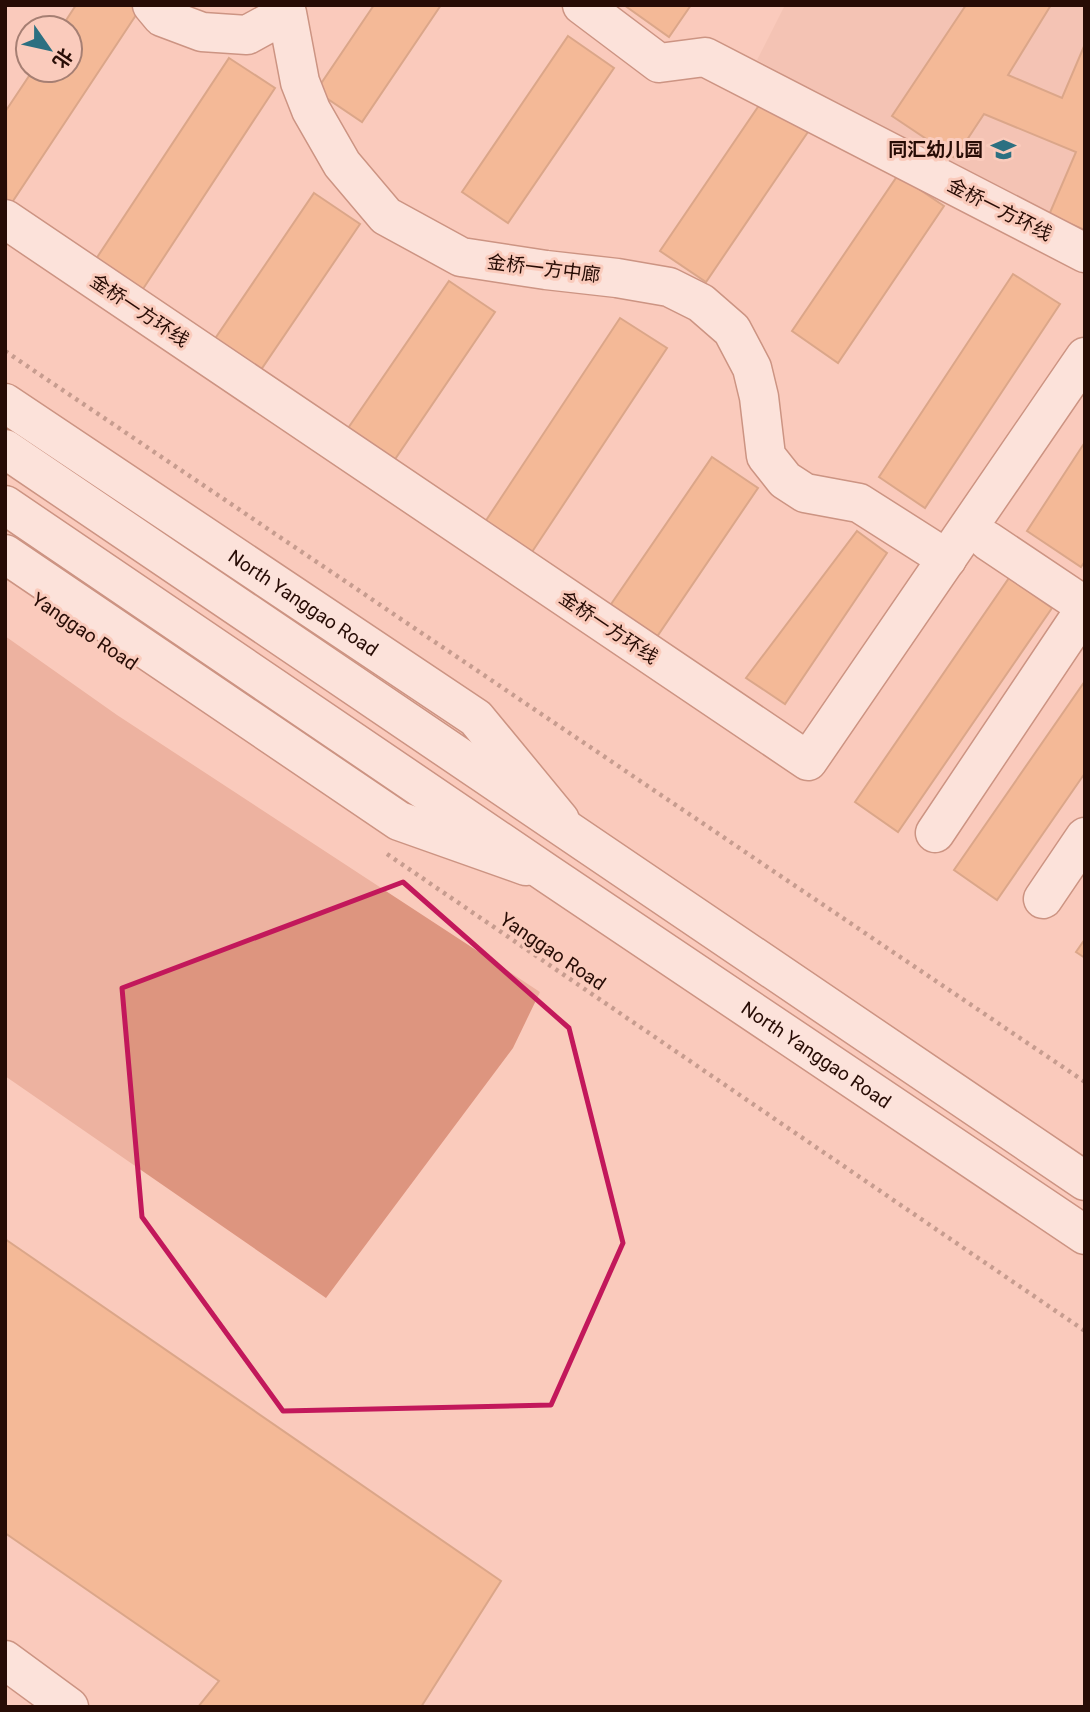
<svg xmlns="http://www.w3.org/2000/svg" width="1090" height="1712" viewBox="0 0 1090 1712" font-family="Roboto,'Noto Sans SC',sans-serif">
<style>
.built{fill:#eebbab}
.green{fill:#dd957f}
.building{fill:#eea46c;stroke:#b77b4d;stroke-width:2}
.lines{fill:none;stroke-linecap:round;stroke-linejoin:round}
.minor-casing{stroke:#96523e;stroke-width:41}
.major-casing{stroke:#96523e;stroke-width:41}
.highway-casing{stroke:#96523e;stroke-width:41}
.path{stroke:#89655a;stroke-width:4.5;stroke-dasharray:3.5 5;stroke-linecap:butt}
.minor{stroke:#fff;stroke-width:38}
.major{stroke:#fff;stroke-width:38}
.highway{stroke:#fff;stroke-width:38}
.marked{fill:none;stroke:#c2185b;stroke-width:5;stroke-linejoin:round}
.labels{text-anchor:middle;stroke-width:6;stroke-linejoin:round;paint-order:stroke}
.poi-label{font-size:19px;font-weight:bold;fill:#270c05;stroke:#facbbc;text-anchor:end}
.street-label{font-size:19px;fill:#270c05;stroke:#facbbc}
</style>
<rect width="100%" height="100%" fill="#facbbc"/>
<!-- built -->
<polygon class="built" points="785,5 1085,5 1085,239 757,60"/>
<!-- green -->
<polygon class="green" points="5,636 117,715 540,992 513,1048 326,1298 5,1076"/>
<!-- building -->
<g class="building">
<polygon points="76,5 142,6 7,210 5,112 33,70 70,70 70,28 61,28"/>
<polygon points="374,5 441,5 362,122 316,91"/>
<polygon points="624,5 691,5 669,37"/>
<polygon points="966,5 1051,5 1008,75 1062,98 1085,44 1085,230 1049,215 1076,152 984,114 955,158 892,116"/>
<polygon points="568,36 614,68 508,223 462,192"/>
<polygon points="229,58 275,88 141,292 94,262"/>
<polygon points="766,95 812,126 706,282 660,251"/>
<polygon points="898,175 944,206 838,363 792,331"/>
<polygon points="314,193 360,224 254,380 208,349"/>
<polygon points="1013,274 1060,304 925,508 879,477"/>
<polygon points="449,281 495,312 389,468 342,437"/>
<polygon points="620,318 667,348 532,552 485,522"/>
<polygon points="1085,442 1085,561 1081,567 1027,531"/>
<polygon points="712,457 758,488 652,644 605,613"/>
<polygon points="857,531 887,553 785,704 746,678"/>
<polygon points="1009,578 1052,608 898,832 855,802"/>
<polygon points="1085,681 1085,773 997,900 954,870"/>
<polygon points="1085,939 1085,958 1076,952"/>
<polygon points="5,1239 501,1581 421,1707 198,1707 219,1681 5,1533"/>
</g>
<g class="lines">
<defs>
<g id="minor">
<polyline points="152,5 162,17 202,32 247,35 287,13 300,82 311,110 342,164 386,216 461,257 546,270 617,278 669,287 701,303 732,330 752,368 759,397 766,456 785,480 805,493 859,503 947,559"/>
<polyline points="582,5 659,63 705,57 1085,253"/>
<polyline points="5,219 808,761 1085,357"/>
<polyline points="988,541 1085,606"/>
<polyline points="935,833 1085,609"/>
<polyline points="1043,899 1085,837"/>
<polyline points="5,1660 69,1707"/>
</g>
<g id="major">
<path id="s1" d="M5 403 476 718 560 820"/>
<polyline points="5,554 399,821 526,866"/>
</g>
<g id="highway">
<polyline points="5,449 1085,1181"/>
<path id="s2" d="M5 505 548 874 1085 1235"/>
</g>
</defs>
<!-- minor casing -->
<use href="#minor" class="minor-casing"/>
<!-- major casing -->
<use href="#major" class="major-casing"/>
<!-- highway casing -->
<use href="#highway" class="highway-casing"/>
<!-- path -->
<g class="path">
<polyline points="5,351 1085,1082"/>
<polyline points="387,854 1085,1331"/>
</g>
<!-- minor -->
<use href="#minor" class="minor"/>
<!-- major -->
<use href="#major" class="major"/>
<!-- highway -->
<use href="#highway" class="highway"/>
</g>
<!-- marked area -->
<path d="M0 0H1090V1712H0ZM403 882 569 1028 623 1243 551 1405 283 1411 142 1217 122 988Z" fill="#facbbc" fill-opacity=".55" fill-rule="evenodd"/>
<path class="marked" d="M403 882 569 1028 623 1243 551 1405 283 1411 142 1217 122 988Z"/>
<!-- icons -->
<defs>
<symbol id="school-bare" viewBox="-9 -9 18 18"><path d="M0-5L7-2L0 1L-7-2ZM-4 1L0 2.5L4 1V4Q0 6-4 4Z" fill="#2c7081" stroke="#facbbc" stroke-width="2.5" paint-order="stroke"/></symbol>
</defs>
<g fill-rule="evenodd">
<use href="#school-bare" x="986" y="132" width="35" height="35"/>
</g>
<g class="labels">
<!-- poi labels -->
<g class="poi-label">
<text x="983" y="156">同汇幼儿园</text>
</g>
<!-- street labels -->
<g class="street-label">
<text transform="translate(1000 209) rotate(27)" y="7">金桥一方环线</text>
<text transform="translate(544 268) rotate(7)" y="7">金桥一方中廊</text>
<text transform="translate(140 310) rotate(34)" y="7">金桥一方环线</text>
<text dy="7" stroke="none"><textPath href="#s1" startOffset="359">North Yanggao Road</textPath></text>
<text transform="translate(609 627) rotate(34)" y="7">金桥一方环线</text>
<text transform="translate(85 631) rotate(34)" y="7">Yanggao Road</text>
<text transform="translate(553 951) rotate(34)" y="7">Yanggao Road</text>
<text dy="7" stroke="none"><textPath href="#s2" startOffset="980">North Yanggao Road</textPath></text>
</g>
</g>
<!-- border -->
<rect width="1090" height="1712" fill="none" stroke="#270c05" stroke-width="14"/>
<!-- north arrow -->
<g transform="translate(49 49) rotate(124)"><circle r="33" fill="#facbbc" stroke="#a67f73" stroke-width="2"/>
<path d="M0-5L12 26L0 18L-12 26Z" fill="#2c7081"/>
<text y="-10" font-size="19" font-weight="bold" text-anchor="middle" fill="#270c05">北</text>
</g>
</svg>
